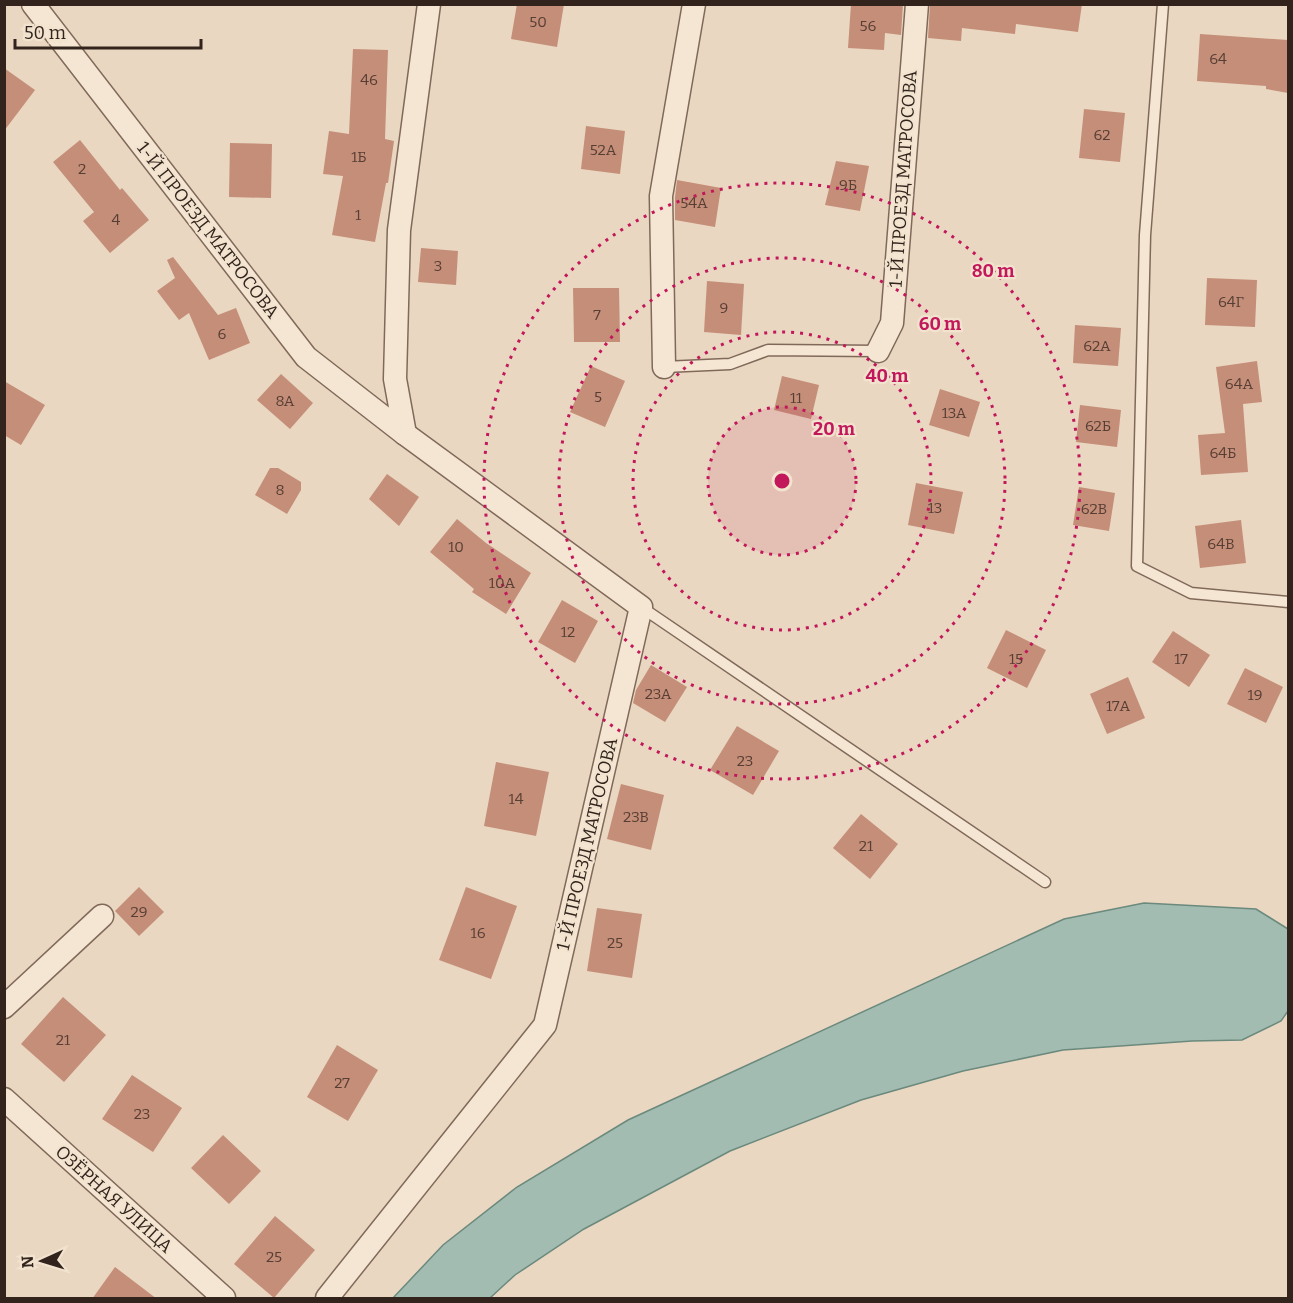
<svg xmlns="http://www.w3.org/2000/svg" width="1293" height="1303" viewBox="0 0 1293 1303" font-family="Bitter,serif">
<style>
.water{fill:#a3bcb1;stroke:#6b897d;stroke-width:1.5}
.building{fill:#c58e79}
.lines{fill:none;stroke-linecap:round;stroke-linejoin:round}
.service-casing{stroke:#81695a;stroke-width:13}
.minor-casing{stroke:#81695a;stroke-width:25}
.service{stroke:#f5e6d3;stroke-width:10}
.minor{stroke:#f5e6d3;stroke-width:22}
.ring{fill:none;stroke:#c2185b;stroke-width:3;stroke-dasharray:3 6}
.labels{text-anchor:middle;stroke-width:4.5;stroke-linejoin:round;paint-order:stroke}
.number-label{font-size:15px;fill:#573e34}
.street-label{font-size:18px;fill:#32241d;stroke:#f2e3cf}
.centre{fill:#c2185b;stroke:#f2e3cf;stroke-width:3}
.ring-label{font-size:18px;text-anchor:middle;font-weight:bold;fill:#c2185b;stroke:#f2e3cf;stroke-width:4.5;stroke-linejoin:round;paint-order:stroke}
</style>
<rect width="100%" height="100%" fill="#e9d7c1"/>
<!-- water -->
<polygon class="water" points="1144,903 1256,909 1288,929 1288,1011 1281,1021 1242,1040 1192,1041 1063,1050 963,1071 861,1100 730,1151 584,1229 515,1275 490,1298 393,1298 443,1245 517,1187 628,1120 1064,919"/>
<!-- building -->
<g class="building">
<polygon points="517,4 564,4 557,47 511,39"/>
<polygon points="851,4 903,4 901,35 885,33 884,50 848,48"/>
<polygon points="930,4 1082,4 1078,32 1016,24 1015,34 962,28 961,41 928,38"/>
<polygon points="1200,34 1288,40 1288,93 1266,89 1266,86 1197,81"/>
<polygon points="353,49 388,50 385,139 394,141 388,183 386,183 375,242 332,235 343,176 323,174 329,131 349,134"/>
<polygon points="4,68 35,90 4,131"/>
<polygon points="1084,109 1125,113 1120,162 1079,158"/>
<polygon points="586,126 625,131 620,174 581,169"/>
<polygon points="80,140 120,190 122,188 149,220 110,253 83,221 94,212 53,162"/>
<polygon points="230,143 272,144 271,198 229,197"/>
<polygon points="836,161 869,166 860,211 825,205"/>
<polygon points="677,180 721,188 715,227 675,220 675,197"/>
<polygon points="421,248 458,251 456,285 418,282"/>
<polygon points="173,257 218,315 236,308 250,343 209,360 189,313 179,320 157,291 175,278 167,260"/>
<polygon points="1207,278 1257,280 1255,327 1205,325"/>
<polygon points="707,281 744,284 741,335 704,332"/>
<polygon points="573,288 619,288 620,342 574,342"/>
<polygon points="1075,325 1121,328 1118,366 1073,363"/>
<polygon points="1257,361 1262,402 1243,404 1248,472 1201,475 1198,435 1225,433 1216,367"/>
<polygon points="591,366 625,381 605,427 570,412"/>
<polygon points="281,374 313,403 290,429 257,400"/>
<polygon points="782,376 819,385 811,419 774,410"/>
<polygon points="4,381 45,405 21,445 4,435"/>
<polygon points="940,389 980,402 969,437 929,425"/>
<polygon points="1080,405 1121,410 1117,447 1076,442"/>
<polygon points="270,468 278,468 301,482 301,490 287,514 255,495"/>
<polygon points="387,474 419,497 399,526 369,499"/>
<polygon points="916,483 963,492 954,534 908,525"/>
<polygon points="1079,487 1115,493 1109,531 1073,525"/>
<polygon points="457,519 486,543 531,573 506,614 472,592 474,589 430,552"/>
<polygon points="1241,520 1246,563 1200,568 1195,526"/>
<polygon points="562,600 598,621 575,663 538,642"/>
<polygon points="1006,630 1046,650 1027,688 987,668"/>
<polygon points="1173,631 1210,655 1189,687 1152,662"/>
<polygon points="651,665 687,687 665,722 633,703 636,690"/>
<polygon points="1245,668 1283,687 1266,723 1227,704"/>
<polygon points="1128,677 1145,718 1107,734 1090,694"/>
<polygon points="737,726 779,751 753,795 710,770"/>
<polygon points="496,762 549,772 536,836 484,826"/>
<polygon points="621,784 664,795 651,850 607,839"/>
<polygon points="861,814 898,844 870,879 833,848"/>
<polygon points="139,887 164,912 139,936 115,911"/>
<polygon points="466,887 517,906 491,979 439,960"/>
<polygon points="597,908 642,914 632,978 587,971"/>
<polygon points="63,997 106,1035 64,1082 21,1044"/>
<polygon points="337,1045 378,1070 348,1121 307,1097"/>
<polygon points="132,1075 182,1108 153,1152 102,1119"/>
<polygon points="223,1135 261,1171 229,1204 191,1168"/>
<polygon points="275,1216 315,1250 274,1298 234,1264"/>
<polygon points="115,1267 157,1299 92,1299"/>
</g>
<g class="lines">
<defs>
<g id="service">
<polyline points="1163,4 1145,235 1137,566 1191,593 1288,602"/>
<polyline points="664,367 730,364 768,350 878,351"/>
<polyline points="641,607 1045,882"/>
</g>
<g id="minor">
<polyline points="33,4 306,357 405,434 641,607 545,1025 327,1298"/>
<polyline points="878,351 892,323 917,4"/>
<polyline points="664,367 661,196 694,4"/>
<polyline points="405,434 395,379 399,230 429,4"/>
<polyline points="4,1007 102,916"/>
<polyline points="4,1099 224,1298"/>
</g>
</defs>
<!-- service casing -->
<use href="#service" class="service-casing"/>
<!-- minor casing -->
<use href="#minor" class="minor-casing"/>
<!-- service -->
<use href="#service" class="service"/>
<!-- minor -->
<use href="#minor" class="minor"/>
</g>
<!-- distance rings -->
<circle cx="782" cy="481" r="74" fill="#c2185b" fill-opacity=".12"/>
<g class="ring">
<circle cx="782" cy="481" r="74"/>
<circle cx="782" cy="481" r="149"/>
<circle cx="782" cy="481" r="223"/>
<circle cx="782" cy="481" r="298"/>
</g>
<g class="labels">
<!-- number labels -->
<g class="number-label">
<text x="538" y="27">50</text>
<text x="868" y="31">56</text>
<text x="1218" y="64">64</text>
<text x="369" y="85">46</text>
<text x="1102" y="140">62</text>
<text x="603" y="155">52А</text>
<text x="359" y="162">1Б</text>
<text x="82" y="174">2</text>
<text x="848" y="190">9Б</text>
<text x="694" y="208">54А</text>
<text x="358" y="220">1</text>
<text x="116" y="225">4</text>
<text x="438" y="271">3</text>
<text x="1231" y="307">64Г</text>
<text x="724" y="313">9</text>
<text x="597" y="320">7</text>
<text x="222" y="339">6</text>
<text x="1097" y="351">62А</text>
<text x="1239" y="389">64А</text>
<text x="598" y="402">5</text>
<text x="796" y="403">11</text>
<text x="285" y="406">8А</text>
<text x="954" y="418">13А</text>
<text x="1098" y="431">62Б</text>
<text x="1223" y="458">64Б</text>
<text x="280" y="495">8</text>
<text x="935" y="513">13</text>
<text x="1094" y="514">62В</text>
<text x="1221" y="549">64В</text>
<text x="456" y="552">10</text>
<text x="502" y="588">10А</text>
<text x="568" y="637">12</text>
<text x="1016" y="664">15</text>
<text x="1181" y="664">17</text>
<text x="658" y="699">23А</text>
<text x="1255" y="700">19</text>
<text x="1118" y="711">17А</text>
<text x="745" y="766">23</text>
<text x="516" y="804">14</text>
<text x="636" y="822">23В</text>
<text x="866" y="851">21</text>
<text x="139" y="917">29</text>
<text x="478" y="938">16</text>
<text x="615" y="948">25</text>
<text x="63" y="1045">21</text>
<text x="342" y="1088">27</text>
<text x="142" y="1119">23</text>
<text x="274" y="1262">25</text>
</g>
<!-- street labels -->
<g class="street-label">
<text transform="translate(903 179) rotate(-86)" y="6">1-Й ПРОЕЗД МАТРОСОВА</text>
<text transform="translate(208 230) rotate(52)" y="6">1-Й ПРОЕЗД МАТРОСОВА</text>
<text transform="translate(587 844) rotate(-77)" y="6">1-Й ПРОЕЗД МАТРОСОВА</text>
<text transform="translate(114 1199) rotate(42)" y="6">ОЗЁРНАЯ УЛИЦА</text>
</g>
</g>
<circle cx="782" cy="481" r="9" class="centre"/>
<g class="ring-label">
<text x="993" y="277">80 m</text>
<text x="940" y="330">60 m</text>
<text x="887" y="382">40 m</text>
<text x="834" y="435">20 m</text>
</g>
<!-- border -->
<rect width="1293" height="1303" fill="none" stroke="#32241d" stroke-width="12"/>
<!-- north arrow -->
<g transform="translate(42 1261) rotate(266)" stroke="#f2e3cf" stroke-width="4.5" paint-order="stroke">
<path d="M0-4.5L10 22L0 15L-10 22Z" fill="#32241d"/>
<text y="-9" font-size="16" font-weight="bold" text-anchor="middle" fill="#32241d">N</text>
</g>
<!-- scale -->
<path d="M15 39v9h186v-9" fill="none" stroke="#32241d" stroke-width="3"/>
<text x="24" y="39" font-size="18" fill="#32241d" stroke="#f2e3cf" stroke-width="4.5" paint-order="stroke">50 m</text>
</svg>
